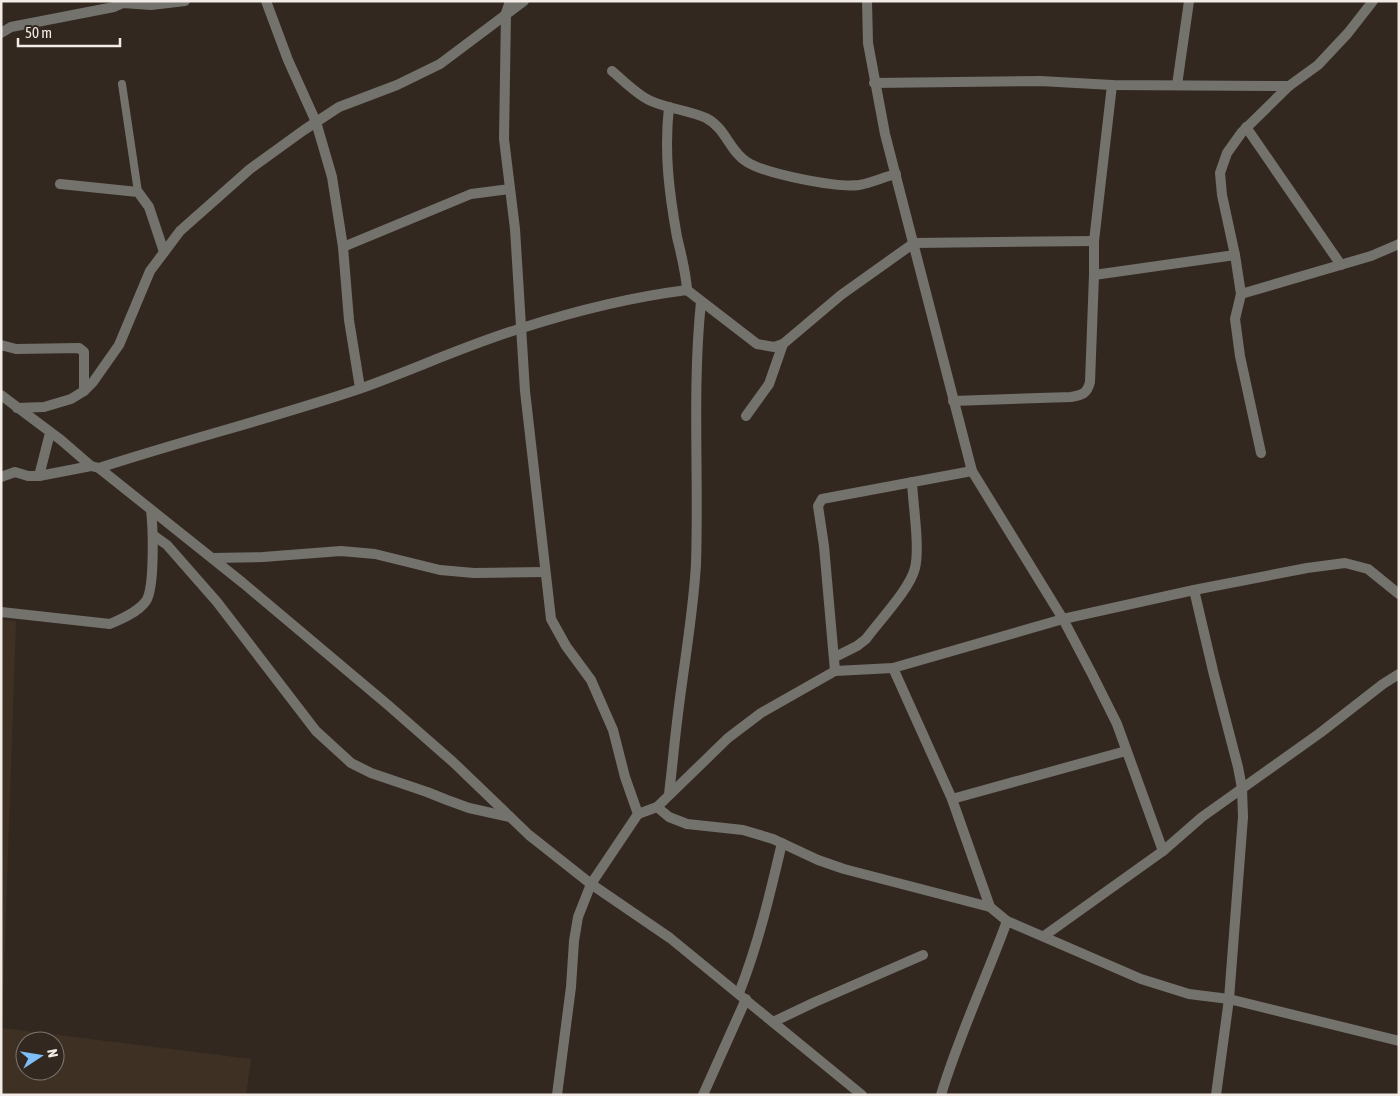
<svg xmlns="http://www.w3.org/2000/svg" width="1400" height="1096" viewBox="0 0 1400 1096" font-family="'Asap Condensed',sans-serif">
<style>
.built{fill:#3f3024;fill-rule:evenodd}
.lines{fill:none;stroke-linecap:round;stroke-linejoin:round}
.service{stroke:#74726c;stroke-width:8}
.minor{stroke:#74726c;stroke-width:10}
</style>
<rect width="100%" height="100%" fill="#322820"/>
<!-- built -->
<path class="built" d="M1 620 16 621 2 1028 251 1059 246 1095H1ZM25 1041H55V1071H25Z"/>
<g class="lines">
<!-- service -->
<polyline class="service" points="122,84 138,192"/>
<!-- minor -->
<g class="minor">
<polyline points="266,1 288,60 316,122 332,177 343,247 349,320 360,388"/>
<polyline points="510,1 506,13 504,139 515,229 525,391 551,619 566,646 591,680 613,730 625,777 638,814 591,884 578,917 574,941 571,987 557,1095"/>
<polyline points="867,1 868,43 885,134 972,471 1063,619 1092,674 1117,724 1163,851"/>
<polyline points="1,33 11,27 114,7 123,3 151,5 185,1"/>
<path d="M612 71C624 81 637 95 651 101 669 109 688 110 706 118 726 128 729 151 747 162 766 174 837 188 859 185 871 183 884 177 896 174"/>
<polyline points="874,83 1040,81 1112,85 1289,86"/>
<polyline points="1177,85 1189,1"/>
<path d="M669 107C664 152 669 192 677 237 681 254 686 272 687 290"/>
<polyline points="1246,127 1341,265"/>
<polyline points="60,184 138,192 149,207 164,252"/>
<polyline points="343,247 471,194 510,189"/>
<polyline points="1094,275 1235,255"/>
<polyline points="1241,294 1371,256 1399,244"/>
<polyline points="1,345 16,349 79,348 84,352 84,391"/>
<polyline points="1,395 61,440 91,466 99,468 243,583 388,705 453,762 529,835 591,884 670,938 862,1095"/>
<path d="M953 401 1071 397C1082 395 1087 394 1090 382L1094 275V241L1112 85"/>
<polyline points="17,408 44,407 71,399 84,391 93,382 119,345 150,271 180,231 250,169 304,130 339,107 397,85 440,64 524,1"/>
<polyline points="746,416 769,384 783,344 841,295 914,243 1094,241"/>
<polyline points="1261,453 1240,356 1235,319 1241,294 1235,255 1222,195 1220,173 1227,153 1242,132 1289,86 1318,65 1348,33 1373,1"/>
<path d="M99 468C185 440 273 418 359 389 413 370 466 345 522 328 575 311 632 297 687 290L757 344 774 347 783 344"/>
<polyline points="39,476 50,433"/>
<polyline points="1,477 15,472 28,476 39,476 91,466"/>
<polyline points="153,535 167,545 217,602 316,731 351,763 371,773 427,792 447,800 469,808 510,817"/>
<polyline points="212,558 263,557 341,551 375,554 440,570 474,573 545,572"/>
<polyline points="1194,590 1214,675 1238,767 1242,788 1243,817 1229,999 1216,1095"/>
<path d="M1 612 110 624C122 619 138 612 146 601 155 588 153 527 151 510"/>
<path d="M835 657 857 646 866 639C879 621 910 589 915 568 920 547 913 505 912 482"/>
<polyline points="893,668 952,799 990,907 1007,921 1141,979 1189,994 1229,999 1399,1041"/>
<polyline points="835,671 824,546 818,506 822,499 972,471"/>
<path d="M669 794C672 770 674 746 677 722 683 669 693 617 696 564 699 477 692 389 701 302"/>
<polyline points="952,799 1126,751"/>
<polyline points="657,807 669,817 687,824 743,830 773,839 818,860 844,869 990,907"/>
<polyline points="638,814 657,807 728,738 761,713 835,671 893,668 1063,619 1194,590 1307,568 1345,563 1368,569 1399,594"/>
<polyline points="1044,936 1163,851 1202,817 1320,733 1383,684 1399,674"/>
<path d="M739 993C758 945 770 894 782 843"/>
<polyline points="773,1022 815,1002 923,955"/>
<polyline points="703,1095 746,999"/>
<path d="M941 1095C959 1035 986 979 1007 921"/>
</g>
</g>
<!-- border -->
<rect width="1400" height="1096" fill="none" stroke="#f2ebe6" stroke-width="5"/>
<!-- north arrow -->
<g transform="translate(40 1056) rotate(78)"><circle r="24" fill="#322820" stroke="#7f766f"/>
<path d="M0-4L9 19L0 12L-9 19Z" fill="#7ebef9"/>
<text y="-8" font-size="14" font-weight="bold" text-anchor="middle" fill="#f2ebe6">N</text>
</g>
<!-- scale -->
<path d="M18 38v8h102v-8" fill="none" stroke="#f2ebe6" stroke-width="2.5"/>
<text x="25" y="38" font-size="15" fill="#f2ebe6" stroke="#322820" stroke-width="4" paint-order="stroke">50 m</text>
</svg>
